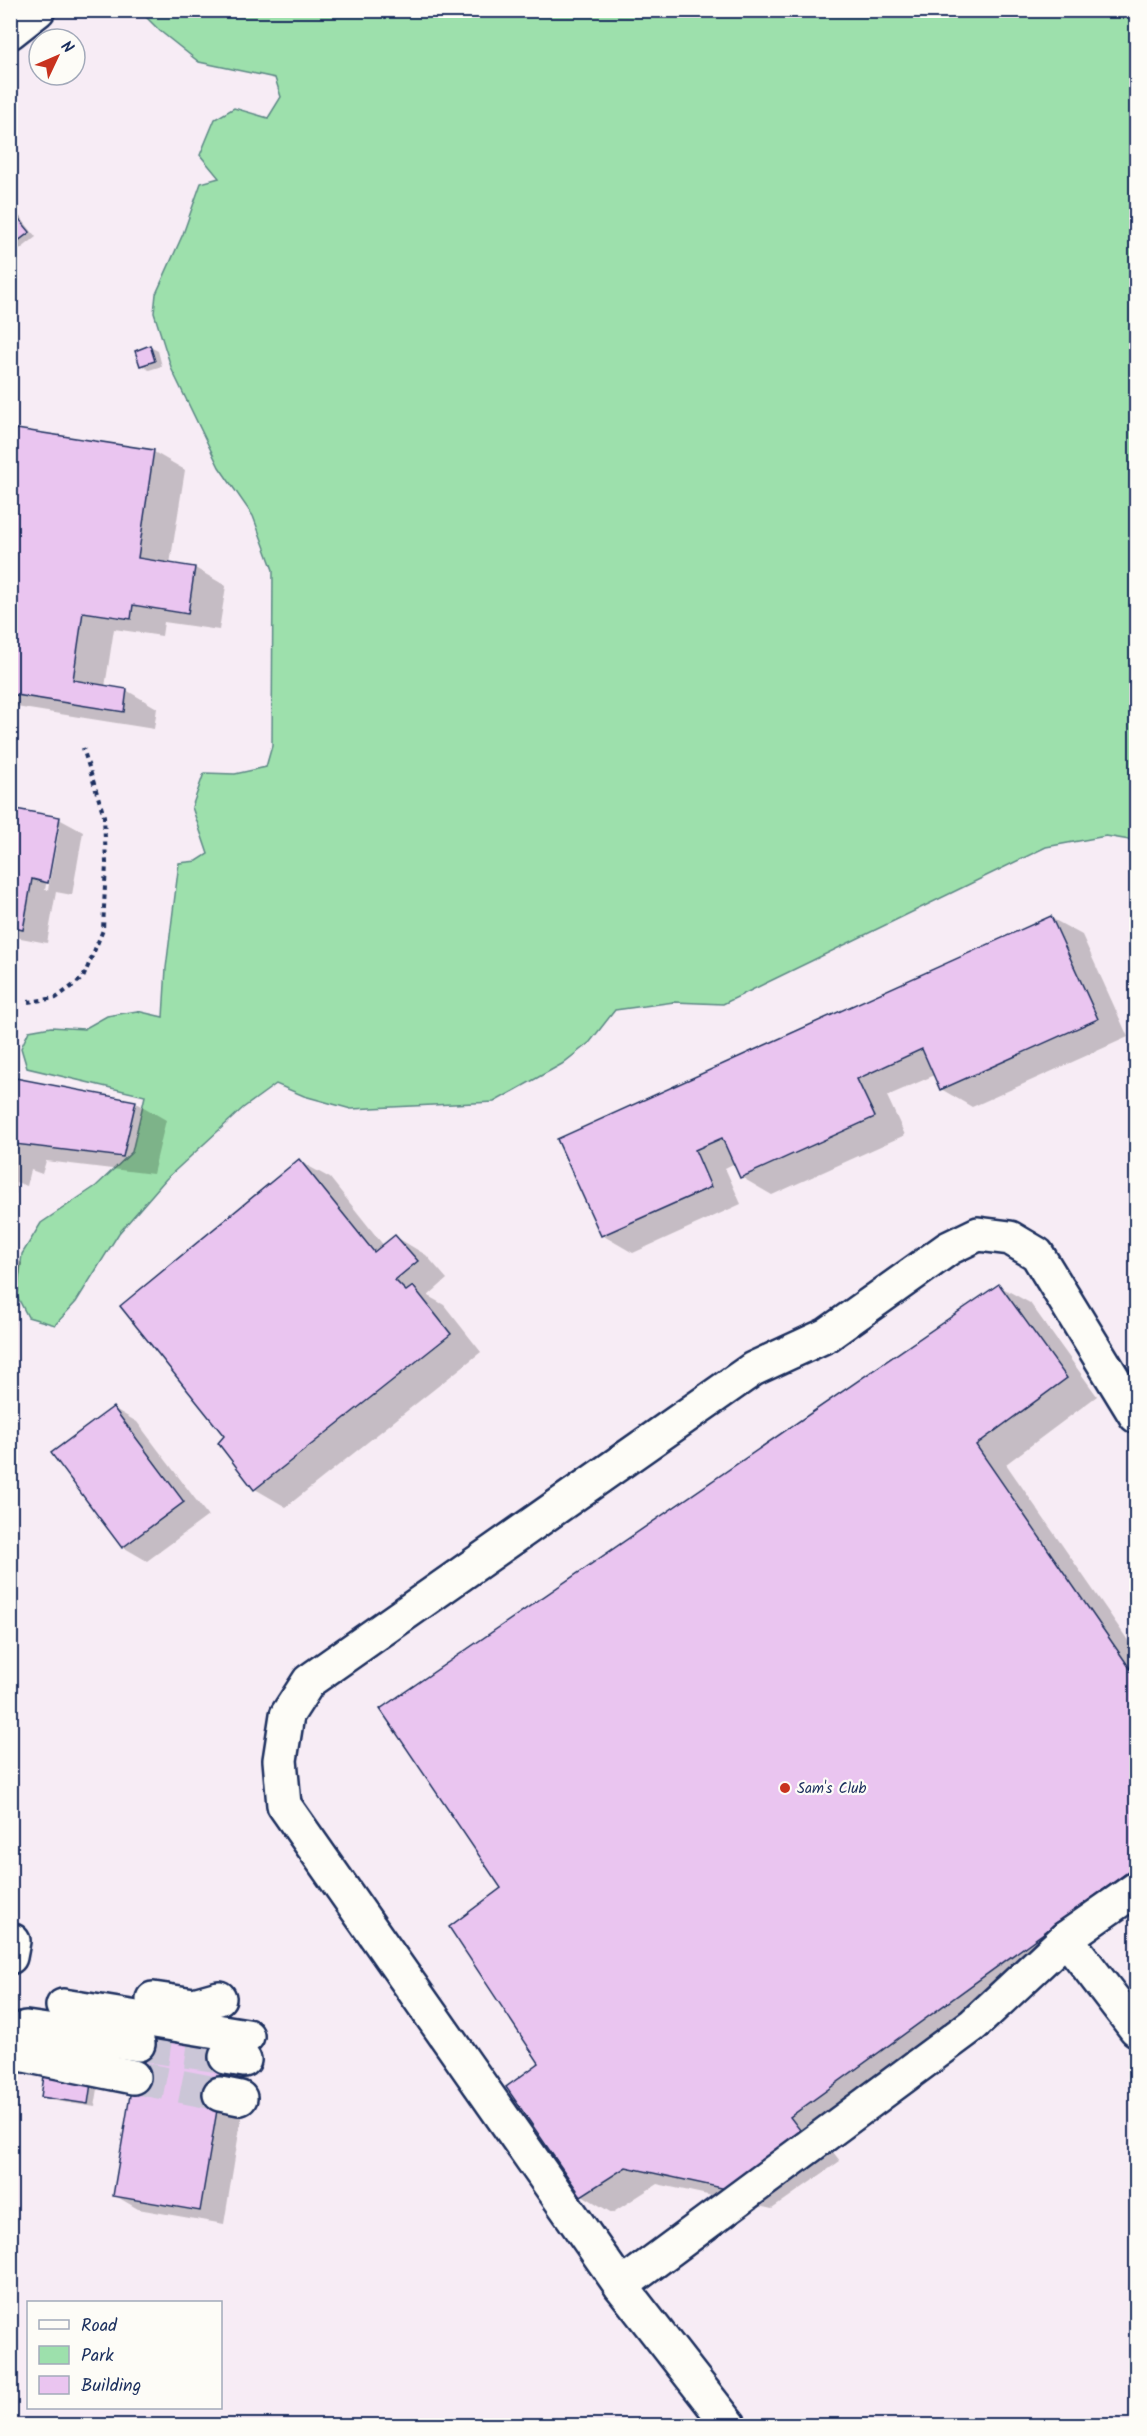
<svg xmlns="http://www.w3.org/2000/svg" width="1147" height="2436" viewBox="0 0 1147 2436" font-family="Kalam,sans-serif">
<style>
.green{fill:#9de0ac;stroke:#5c8885;stroke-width:1.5}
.shadow{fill:#0003;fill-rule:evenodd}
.building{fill:#eac5f0;stroke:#1b2f5e;stroke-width:1.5}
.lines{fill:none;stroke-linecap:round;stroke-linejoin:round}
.minor-tunnel{stroke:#cbc6d7;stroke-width:33;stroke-dasharray:33 16;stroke-linecap:butt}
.minor-casing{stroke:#1b2f5e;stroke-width:38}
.path{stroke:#1b2f5e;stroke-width:4;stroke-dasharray:4.5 4.5;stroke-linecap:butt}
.minor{stroke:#fdfcf7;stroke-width:33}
.poi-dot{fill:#c8321e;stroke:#fdfcf7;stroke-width:2}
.labels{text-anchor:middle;stroke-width:4.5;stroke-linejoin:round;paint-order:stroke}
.poi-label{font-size:15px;fill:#1b2f5e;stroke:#fdfcf7;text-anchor:start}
</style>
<rect width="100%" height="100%" fill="#f7ecf5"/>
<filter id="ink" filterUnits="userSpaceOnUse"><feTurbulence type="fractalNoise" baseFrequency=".0167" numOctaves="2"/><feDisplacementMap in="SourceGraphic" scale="12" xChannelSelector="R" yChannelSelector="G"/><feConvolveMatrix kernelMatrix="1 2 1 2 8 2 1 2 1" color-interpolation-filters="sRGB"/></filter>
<g filter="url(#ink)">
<!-- green -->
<polygon class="green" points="140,11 1136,11 1136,841 1106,836 1046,847 723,1004 674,1002 615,1010 590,1042 562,1064 494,1102 351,1109 304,1096 276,1084 243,1108 166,1179 119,1233 76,1302 55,1325 28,1317 17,1296 22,1254 41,1223 96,1186 132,1152 145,1096 27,1068 21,1048 29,1031 51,1027 84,1029 107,1016 137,1011 163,1017 166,968 179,863 197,861 208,854 192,807 204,773 235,774 266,767 272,746 273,570 253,516 219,467 172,370 154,313 156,294 183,234 201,183 219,178 200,155 215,119 234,108 268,118 281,97 275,78 199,62 160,31"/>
<!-- shadow -->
<g class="shadow">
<polygon points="10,204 36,237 17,252 10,248"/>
<polygon points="150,347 158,351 162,366 149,370 141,365"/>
<polygon points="10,429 154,452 185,470 170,564 195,568 226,586 219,630 164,622 162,636 114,629 105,687 126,690 157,708 154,729 10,706"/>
<path d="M10 810 59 819 83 832 72 895 56 892 47 943 10 936ZM57 825H60L48 890H45Z"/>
<polygon points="1051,918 1082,935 1128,1037 972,1107 941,1089 935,1075 887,1096 905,1135 772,1195 741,1177 735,1163 725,1168 741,1204 633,1253 602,1235 559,1139"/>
<polygon points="10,1079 135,1102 166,1120 153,1174 46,1161 42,1174 31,1170 27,1186 16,1182 16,1194 10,1193"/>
<polygon points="299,1161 330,1178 384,1246 396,1237 426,1255 447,1279 428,1296 444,1305 481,1352 286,1507 255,1489 226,1436"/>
<polygon points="10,1256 22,1263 13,1336 10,1336"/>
<polygon points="999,1286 1030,1303 1097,1396 1006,1464 1136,1652 1136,1906 820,2135 840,2161 772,2209 657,2184 612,2213 582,2195 541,2063 503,1889"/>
<polygon points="113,1408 137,1422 208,1516 147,1561 123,1547 53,1453"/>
<polygon points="142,2031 251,2060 224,2224 138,2209 114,2195"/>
<polygon points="91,2085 98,2089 95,2107 50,2100 43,2096"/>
</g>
<!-- building -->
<g class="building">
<polygon points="10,208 30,232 10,247"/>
<polygon points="150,345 155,361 140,366 135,351"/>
<polygon points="10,428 154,450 138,558 195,567 188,614 133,605 131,619 83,612 73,680 127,689 124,712 10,694"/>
<polygon points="10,808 60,817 48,883 32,879 23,930 10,927"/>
<polygon points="1051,916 1098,1019 940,1090 922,1049 857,1079 875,1117 740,1178 722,1138 695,1150 711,1187 601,1236 557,1139"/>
<polygon points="10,1077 136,1101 123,1157 15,1144 10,1157"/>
<polygon points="299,1159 374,1252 395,1235 418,1261 395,1280 406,1291 413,1286 451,1334 254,1490 218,1443 224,1436 120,1306"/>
<polygon points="999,1284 1067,1378 976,1445 1136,1677 1136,1866 790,2117 810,2143 740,2192 626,2167 581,2196 506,2087 539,2063 449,1927 501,1888 380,1709"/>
<polygon points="113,1407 184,1502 122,1548 51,1453"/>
<polygon points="141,2030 228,2045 200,2211 113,2196"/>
<polygon points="44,2076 91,2083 88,2104 41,2097"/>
</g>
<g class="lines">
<!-- minor-tunnel -->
<g class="minor-tunnel">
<polyline points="138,2044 226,2057"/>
<polyline points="133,2077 220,2094"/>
</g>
<defs>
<g id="minor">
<polyline points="10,32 38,10"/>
<polyline points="1066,1938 1136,2029"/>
<polyline points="10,1957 13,1941"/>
<polyline points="153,1999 194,2005 219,1998"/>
<polyline points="63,2006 247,2036"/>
<polyline points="26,2028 138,2044"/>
<polyline points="10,2052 133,2077"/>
<polyline points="226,2057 244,2060"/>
<polyline points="220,2094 240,2098"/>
<polyline points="621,2286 973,2025 1066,1938 1136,1889"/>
<polyline points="730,2426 621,2286 284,1805 280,1760 287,1715 309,1681 753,1369 827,1335 949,1248 978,1234 1010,1238 1037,1254 1136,1416"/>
</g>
</defs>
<!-- minor casing -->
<use href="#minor" class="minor-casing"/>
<!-- path -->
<polyline class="path" points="28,1002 56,998 83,978 103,930 106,863 104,816 83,748"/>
<!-- minor -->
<use href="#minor" class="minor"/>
</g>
</g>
<!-- markers -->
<circle class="poi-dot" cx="785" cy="1788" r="6"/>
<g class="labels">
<!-- poi labels -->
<g class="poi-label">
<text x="797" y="1793">Sam's Club</text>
</g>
</g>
<!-- margin -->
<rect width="1147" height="2436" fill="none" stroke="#fdfcf7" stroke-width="36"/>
<rect x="18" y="18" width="1111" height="2400" fill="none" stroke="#1b2f5e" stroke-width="2" filter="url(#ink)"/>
<!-- legend -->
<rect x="27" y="2301" width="195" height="108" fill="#fdfcf7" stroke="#a3aaba" stroke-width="1.5"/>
<rect x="39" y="2320" width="30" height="9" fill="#fdfcf7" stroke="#a3aaba" stroke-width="1.5"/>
<text x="81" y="2331" font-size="18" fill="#1b2f5e">Road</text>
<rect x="39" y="2346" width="30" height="18" fill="#9de0ac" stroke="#a3aaba" stroke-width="1.5"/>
<text x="81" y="2361" font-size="18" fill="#1b2f5e">Park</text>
<rect x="39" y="2376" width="30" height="18" fill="#eac5f0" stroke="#a3aaba" stroke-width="1.5"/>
<text x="81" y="2391" font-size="18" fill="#1b2f5e">Building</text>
<!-- north arrow -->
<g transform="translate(57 57) rotate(46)"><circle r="28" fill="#fdfcf7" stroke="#a3aaba" stroke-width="1.5"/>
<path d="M0-4.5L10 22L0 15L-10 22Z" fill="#c8321e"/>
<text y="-9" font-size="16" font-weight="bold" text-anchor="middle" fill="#1b2f5e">N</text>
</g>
</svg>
